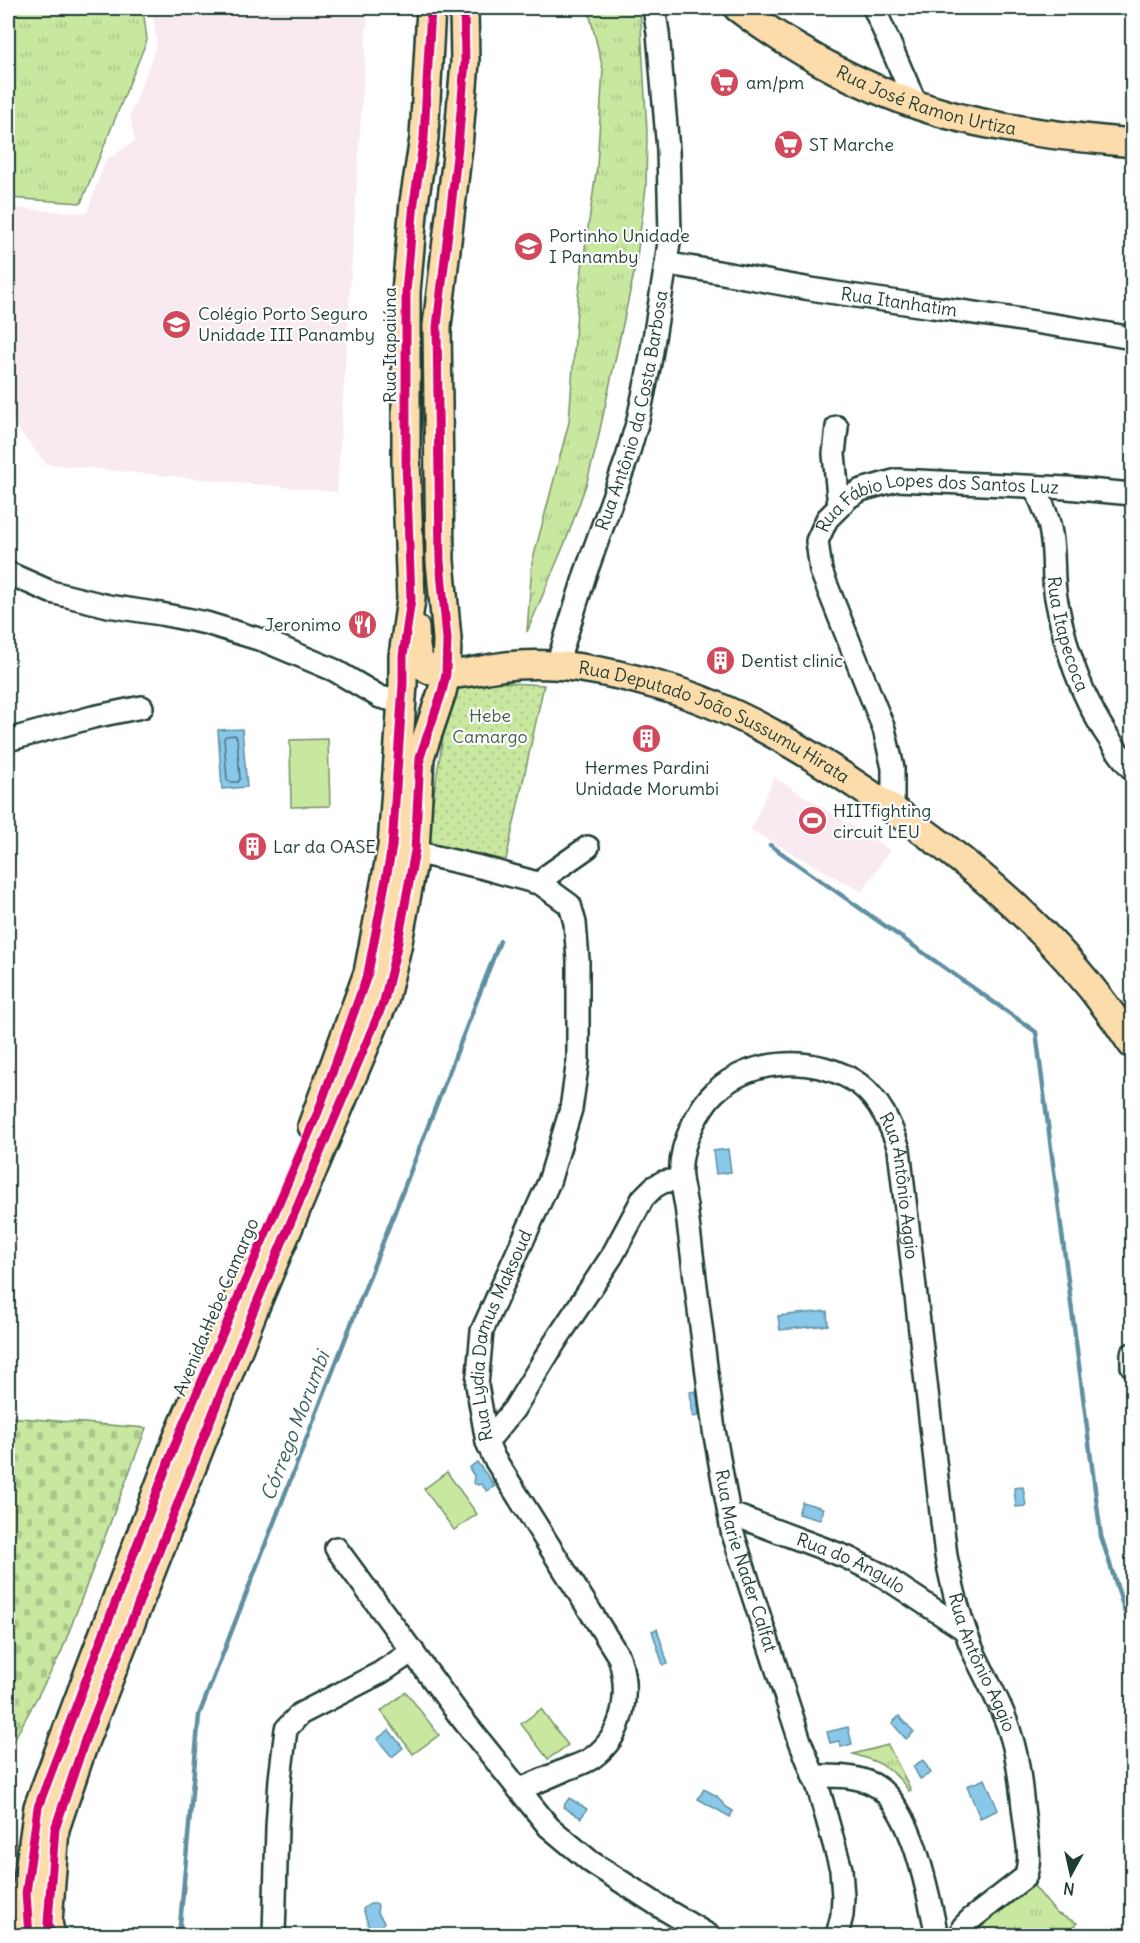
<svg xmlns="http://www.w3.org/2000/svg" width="1140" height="1943" viewBox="0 0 1140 1943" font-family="Delius,sans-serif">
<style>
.built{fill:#f9e9f1}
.grass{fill:url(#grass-tufts);stroke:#74926a;stroke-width:1.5}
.cemetery{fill:url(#cemetery-stones);stroke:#74926a;stroke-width:1.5}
.garden{fill:url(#garden-dots);stroke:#74926a;stroke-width:1.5}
.pitch{fill:#c8e79f;stroke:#74926a;stroke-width:1.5}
.water{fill:#8ac8ea;stroke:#5f90a1;stroke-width:1.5}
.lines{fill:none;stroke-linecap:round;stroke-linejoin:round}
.shore{stroke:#4a757d;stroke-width:1.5}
.stream{stroke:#5f90a1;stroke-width:4.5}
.minor-casing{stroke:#1f3d34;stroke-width:26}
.major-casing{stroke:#1f3d34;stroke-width:32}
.minor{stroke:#fff;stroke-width:21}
.major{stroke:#fddcac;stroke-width:27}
.cycleway-casing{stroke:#fff;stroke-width:13}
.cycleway{stroke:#d6006c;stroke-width:9}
.labels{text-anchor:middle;stroke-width:4.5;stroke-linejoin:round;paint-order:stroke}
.poi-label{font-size:18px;fill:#1f3d34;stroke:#fff;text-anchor:start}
.street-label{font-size:18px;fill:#1f3d34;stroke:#fff}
.park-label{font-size:18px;fill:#415f49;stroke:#fff}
.water-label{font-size:20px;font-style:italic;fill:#3a6062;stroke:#fff}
</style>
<defs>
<pattern id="grass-tufts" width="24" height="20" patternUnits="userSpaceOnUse" patternTransform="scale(1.5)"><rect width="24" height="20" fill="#c8e79f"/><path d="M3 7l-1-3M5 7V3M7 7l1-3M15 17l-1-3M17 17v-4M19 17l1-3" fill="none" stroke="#abc78a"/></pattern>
<pattern id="cemetery-stones" width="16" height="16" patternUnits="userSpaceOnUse" patternTransform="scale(1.5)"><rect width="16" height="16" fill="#c8e79f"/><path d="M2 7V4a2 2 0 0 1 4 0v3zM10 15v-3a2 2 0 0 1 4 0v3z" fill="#abc78a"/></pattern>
<pattern id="garden-dots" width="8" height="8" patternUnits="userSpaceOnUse" patternTransform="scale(1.5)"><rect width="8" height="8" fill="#c8e79f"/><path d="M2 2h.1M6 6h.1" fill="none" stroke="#abc78a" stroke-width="1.8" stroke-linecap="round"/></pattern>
</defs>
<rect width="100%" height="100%" fill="#fff"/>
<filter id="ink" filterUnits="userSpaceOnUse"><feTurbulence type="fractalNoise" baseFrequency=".0167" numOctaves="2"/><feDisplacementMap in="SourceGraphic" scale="12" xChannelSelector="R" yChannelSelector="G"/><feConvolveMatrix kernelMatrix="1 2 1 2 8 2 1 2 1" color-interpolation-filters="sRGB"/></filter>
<g filter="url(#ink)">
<!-- built -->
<g class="built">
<polygon points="152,8 368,8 337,492 46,464 8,416 8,208 87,213 105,161 135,141 130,116 157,44"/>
<polygon points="774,777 890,850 862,892 751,830"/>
</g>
<!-- grass -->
<g class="grass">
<polygon points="8,8 143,8 147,40 81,203 8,198"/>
<polygon points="588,8 640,8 647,132 646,188 636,264 596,448 587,482 567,538 527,632 532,563 569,422 578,296 597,166 603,69"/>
<path d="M888 1745 911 1790 909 1791C892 1767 880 1762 853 1754Z"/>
<polygon points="1030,1881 1056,1913 1077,1923 1066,1935 972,1936 989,1914"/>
</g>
<!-- cemetery -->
<polygon class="cemetery" points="8,1417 146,1428 61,1653 8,1751"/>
<!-- garden -->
<path class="garden" d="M477 681 544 685 506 860 426 845 448 704C457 690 460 683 477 681Z"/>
<!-- pitch -->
<g class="pitch">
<polygon points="328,739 330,806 291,807 290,740"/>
<polygon points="447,1472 477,1514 454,1530 424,1489"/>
<polygon points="406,1692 439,1735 413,1754 381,1711"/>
<polygon points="541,1709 568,1745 548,1759 521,1724"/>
</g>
<!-- water -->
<g class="water">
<polygon points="242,729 247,787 222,789 218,730"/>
<polygon points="728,1149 731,1172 716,1174 713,1151"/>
<polygon points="827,1311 828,1325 780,1330 778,1316"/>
<polygon points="696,1391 699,1416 693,1417 690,1392"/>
<polygon points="477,1462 495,1486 487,1491 481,1484 478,1485 473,1483 474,1476 469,1468"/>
<polygon points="1023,1487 1026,1506 1016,1507 1014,1488"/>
<polygon points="802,1502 823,1508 820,1520 798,1514"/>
<polygon points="657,1629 668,1664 663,1665 652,1631"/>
<polygon points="899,1716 914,1732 906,1739 892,1723"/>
<polygon points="848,1727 852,1744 841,1747 839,1741 830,1743 827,1732"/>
<polygon points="389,1730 403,1748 392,1757 377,1739"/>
<polygon points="923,1760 931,1773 920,1779 913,1766"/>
<polygon points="985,1779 998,1810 980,1818 967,1786"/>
<polygon points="704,1789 717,1796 725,1806 733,1811 730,1817 698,1799"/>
<polygon points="569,1798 587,1809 581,1818 563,1807"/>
<polygon points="370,1904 377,1904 378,1906 377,1912 384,1922 380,1933 376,1935 371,1933 363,1909"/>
</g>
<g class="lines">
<!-- shore -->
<polygon class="shore" points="235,735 237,738 240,779 238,782 230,782 227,780 224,738 226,736"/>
<!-- stream -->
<g class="stream">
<polyline points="770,845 1036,1032 1101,1536 1132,1634"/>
<polyline points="179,1936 199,1715 500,941"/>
</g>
<defs>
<g id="minor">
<polyline points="874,8 916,104"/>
<path id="s1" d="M666 264C723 271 779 285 836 293 935 308 1034 320 1132 338"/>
<polyline points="837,427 834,454 839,507"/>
<path id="s2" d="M1034 487C1042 502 1049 517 1051 534 1055 555 1052 577 1056 598 1067 660 1090 721 1132 769"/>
<polyline points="8,573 51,592 108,606 161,614 206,623 265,641 334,670 380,697 401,702"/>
<path id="s3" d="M557 665 585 575 627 458 638 420 650 363 666 264 670 235 668 150 658 33 654 8"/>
<polyline points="8,740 93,717 142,707"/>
<path id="s4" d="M893 808V768L884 729 821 571 817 541 827 519 849 497 861 490 897 480 1067 488 1132 494"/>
<polyline points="401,849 480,867 541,884 548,875 588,847"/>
<path id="s5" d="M681 1179 686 1206 714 1430 732 1531 800 1741 818 1787 841 1869 843 1897 842 1915 837 1936"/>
<polyline points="1132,1354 1132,1366"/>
<path id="s6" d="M487 1442 514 1409 555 1342 612 1256 643 1198 654 1187 663 1182 681 1179C679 1158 685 1141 694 1122 700 1111 705 1101 715 1092 751 1057 818 1055 859 1084 880 1100 891 1125 899 1149L946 1556C953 1589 960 1621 974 1653 987 1681 1003 1707 1011 1736 1020 1764 1021 1794 1025 1823 1027 1841 1032 1859 1025 1877L971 1919 963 1927 961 1936"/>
<path id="s7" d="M729 1513 846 1557 880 1574 965 1630"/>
<polyline points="336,1548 459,1715 549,1827 591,1862 664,1909 710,1936"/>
<path d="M813 1776C831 1776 851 1775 868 1782 912 1798 928 1894 937 1936"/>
<path id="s8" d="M520 1789C535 1783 551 1776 567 1769 575 1766 585 1763 592 1758 625 1735 630 1692 619 1657L494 1458 487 1442 477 1385 482 1331 549 1182 571 1109 578 1060V960L575 923 570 905 541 884"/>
<polyline points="274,1936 277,1828 280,1779 286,1729 300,1714 380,1673 413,1651"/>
</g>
<g id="major">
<path id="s9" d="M738 8C801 56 883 99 961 118 1017 132 1075 137 1132 143"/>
<path id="s10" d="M415 628C416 642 414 661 428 669 449 680 477 670 499 667 553 659 609 671 660 686 734 707 798 746 861 788 970 860 1060 934 1132 1044"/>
<polyline points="312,1126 368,973 392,847 403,684 403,656 411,599 406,462 406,292 414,202 424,138 431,8"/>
<polyline points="29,1936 26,1893 38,1807 177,1439 248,1274"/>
<polyline points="51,1936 48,1922 55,1829 85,1740 252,1314 384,1001 397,947 415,851 420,757 442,692 446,674 447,639 440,561 437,326 458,147 465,62 464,8"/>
</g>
</defs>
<!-- minor casing -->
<use href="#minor" class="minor-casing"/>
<!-- major casing -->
<use href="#major" class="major-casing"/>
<!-- minor -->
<use href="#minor" class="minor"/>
<!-- major -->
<use href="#major" class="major"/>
<defs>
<g id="cycleway">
<polyline points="29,1936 26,1893 38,1807 177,1439 318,1112 368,973 392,847 403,684 403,656 411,599 406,462 406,292 414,202 424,138 431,8"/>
<polyline points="51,1936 48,1922 55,1829 85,1740 252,1314 384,1001 397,947 415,851 420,757 442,692 446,674 447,639 440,561 437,326 458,147 465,62 464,8"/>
</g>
</defs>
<!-- cycleway casing -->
<use href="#cycleway" class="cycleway-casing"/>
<!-- cycleway -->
<use href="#cycleway" class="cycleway"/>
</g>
</g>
<!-- icons -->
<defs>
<symbol id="supermarket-disc" viewBox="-11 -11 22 22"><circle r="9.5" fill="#d1495b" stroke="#fff"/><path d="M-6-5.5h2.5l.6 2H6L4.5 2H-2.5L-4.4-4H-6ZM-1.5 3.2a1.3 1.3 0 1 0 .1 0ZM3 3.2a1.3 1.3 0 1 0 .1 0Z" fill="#fff"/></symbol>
<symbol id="school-disc" viewBox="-11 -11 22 22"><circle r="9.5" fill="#d1495b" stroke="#fff"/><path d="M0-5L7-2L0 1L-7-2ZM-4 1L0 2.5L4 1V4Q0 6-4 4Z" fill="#fff"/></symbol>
<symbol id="restaurant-disc" viewBox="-11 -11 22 22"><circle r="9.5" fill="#d1495b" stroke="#fff"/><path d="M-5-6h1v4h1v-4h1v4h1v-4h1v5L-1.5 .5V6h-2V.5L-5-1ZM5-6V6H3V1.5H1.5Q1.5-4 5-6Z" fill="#fff"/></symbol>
<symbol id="building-disc" viewBox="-11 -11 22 22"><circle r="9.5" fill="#d1495b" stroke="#fff"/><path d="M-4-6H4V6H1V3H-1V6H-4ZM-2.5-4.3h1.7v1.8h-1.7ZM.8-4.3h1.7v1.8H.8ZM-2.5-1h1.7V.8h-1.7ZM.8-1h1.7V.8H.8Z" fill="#fff"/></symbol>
<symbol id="stadium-disc" viewBox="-11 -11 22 22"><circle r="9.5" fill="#d1495b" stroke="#fff"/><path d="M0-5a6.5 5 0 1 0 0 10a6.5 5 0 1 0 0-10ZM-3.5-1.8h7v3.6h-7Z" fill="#fff"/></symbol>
</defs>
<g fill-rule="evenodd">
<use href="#supermarket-disc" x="708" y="66" width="33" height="33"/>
<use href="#supermarket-disc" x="772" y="128" width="33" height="33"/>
<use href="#school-disc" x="512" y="230" width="33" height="33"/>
<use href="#school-disc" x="160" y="308" width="33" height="33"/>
<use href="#restaurant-disc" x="346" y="608" width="33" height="33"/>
<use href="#building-disc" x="704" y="644" width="33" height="33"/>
<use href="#building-disc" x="630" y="722" width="33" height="33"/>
<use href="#stadium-disc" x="796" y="804" width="33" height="33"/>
<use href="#building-disc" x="236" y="830" width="33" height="33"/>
</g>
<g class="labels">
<!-- poi labels -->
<g class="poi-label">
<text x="746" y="89">am/pm</text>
<text x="809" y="151">ST Marche</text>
<text x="549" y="242">Portinho Unidade<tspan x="549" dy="21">I Panamby</tspan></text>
<text x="198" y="320">Colégio Porto Seguro<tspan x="198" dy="21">Unidade III Panamby</tspan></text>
<text x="341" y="631" text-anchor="end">Jeronimo</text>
<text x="741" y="667">Dentist clinic</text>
<text x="647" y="774" text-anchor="middle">Hermes Pardini<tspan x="647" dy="21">Unidade Morumbi</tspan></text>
<text x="833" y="817">HIITfighting<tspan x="833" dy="21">circuit LEU</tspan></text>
<text x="273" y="853">Lar da OASE</text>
</g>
<!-- street labels -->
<g class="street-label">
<text dy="6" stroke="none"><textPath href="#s9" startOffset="212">Rua José Ramon Urtiza</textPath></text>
<text dy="6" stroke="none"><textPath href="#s1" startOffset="236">Rua Itanhatim</textPath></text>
<text transform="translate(390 345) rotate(-90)" y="6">Rua Itapaiúna</text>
<text dy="6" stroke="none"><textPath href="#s3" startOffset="266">Rua Antônio da Costa Barbosa</textPath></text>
<text dy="6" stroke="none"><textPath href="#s4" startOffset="420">Rua Fábio Lopes dos Santos Luz</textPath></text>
<text dy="6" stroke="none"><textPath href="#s2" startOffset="152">Rua Itapecoca</textPath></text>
<text dy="6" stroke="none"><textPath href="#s10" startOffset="344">Rua Deputado João Sussumu Hirata</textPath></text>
<text dy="6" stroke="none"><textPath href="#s6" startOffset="699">Rua Antônio Aggio</textPath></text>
<text transform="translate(216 1307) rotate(-67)" y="6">Avenida Hebe Camargo</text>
<text dy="6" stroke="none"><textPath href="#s8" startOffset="554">Rua Lydia Damus Maksoud</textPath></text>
<text dy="6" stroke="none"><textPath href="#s5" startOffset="388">Rua Marie Nader Calfat</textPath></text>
<text dy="6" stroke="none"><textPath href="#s7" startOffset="132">Rua do Ângulo</textPath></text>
<text dy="6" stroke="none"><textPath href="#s6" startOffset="1185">Rua Antônio Aggio</textPath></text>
</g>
<!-- park labels -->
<g class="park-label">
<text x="490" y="722">Hebe<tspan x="490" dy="21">Camargo</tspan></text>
</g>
<!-- water labels -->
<g class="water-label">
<text transform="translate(295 1426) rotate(-69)" y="7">Córrego Morumbi</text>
</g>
</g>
<!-- margin -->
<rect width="1140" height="1943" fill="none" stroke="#fff" stroke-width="30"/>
<rect x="15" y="15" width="1110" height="1913" fill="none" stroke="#1f3d34" stroke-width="2" filter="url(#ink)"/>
<!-- north arrow -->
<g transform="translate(1071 1874) rotate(188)" stroke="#ffffff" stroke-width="4.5" paint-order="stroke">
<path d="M0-4.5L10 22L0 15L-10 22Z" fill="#1f3d34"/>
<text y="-9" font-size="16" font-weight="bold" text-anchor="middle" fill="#1f3d34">N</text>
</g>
</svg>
